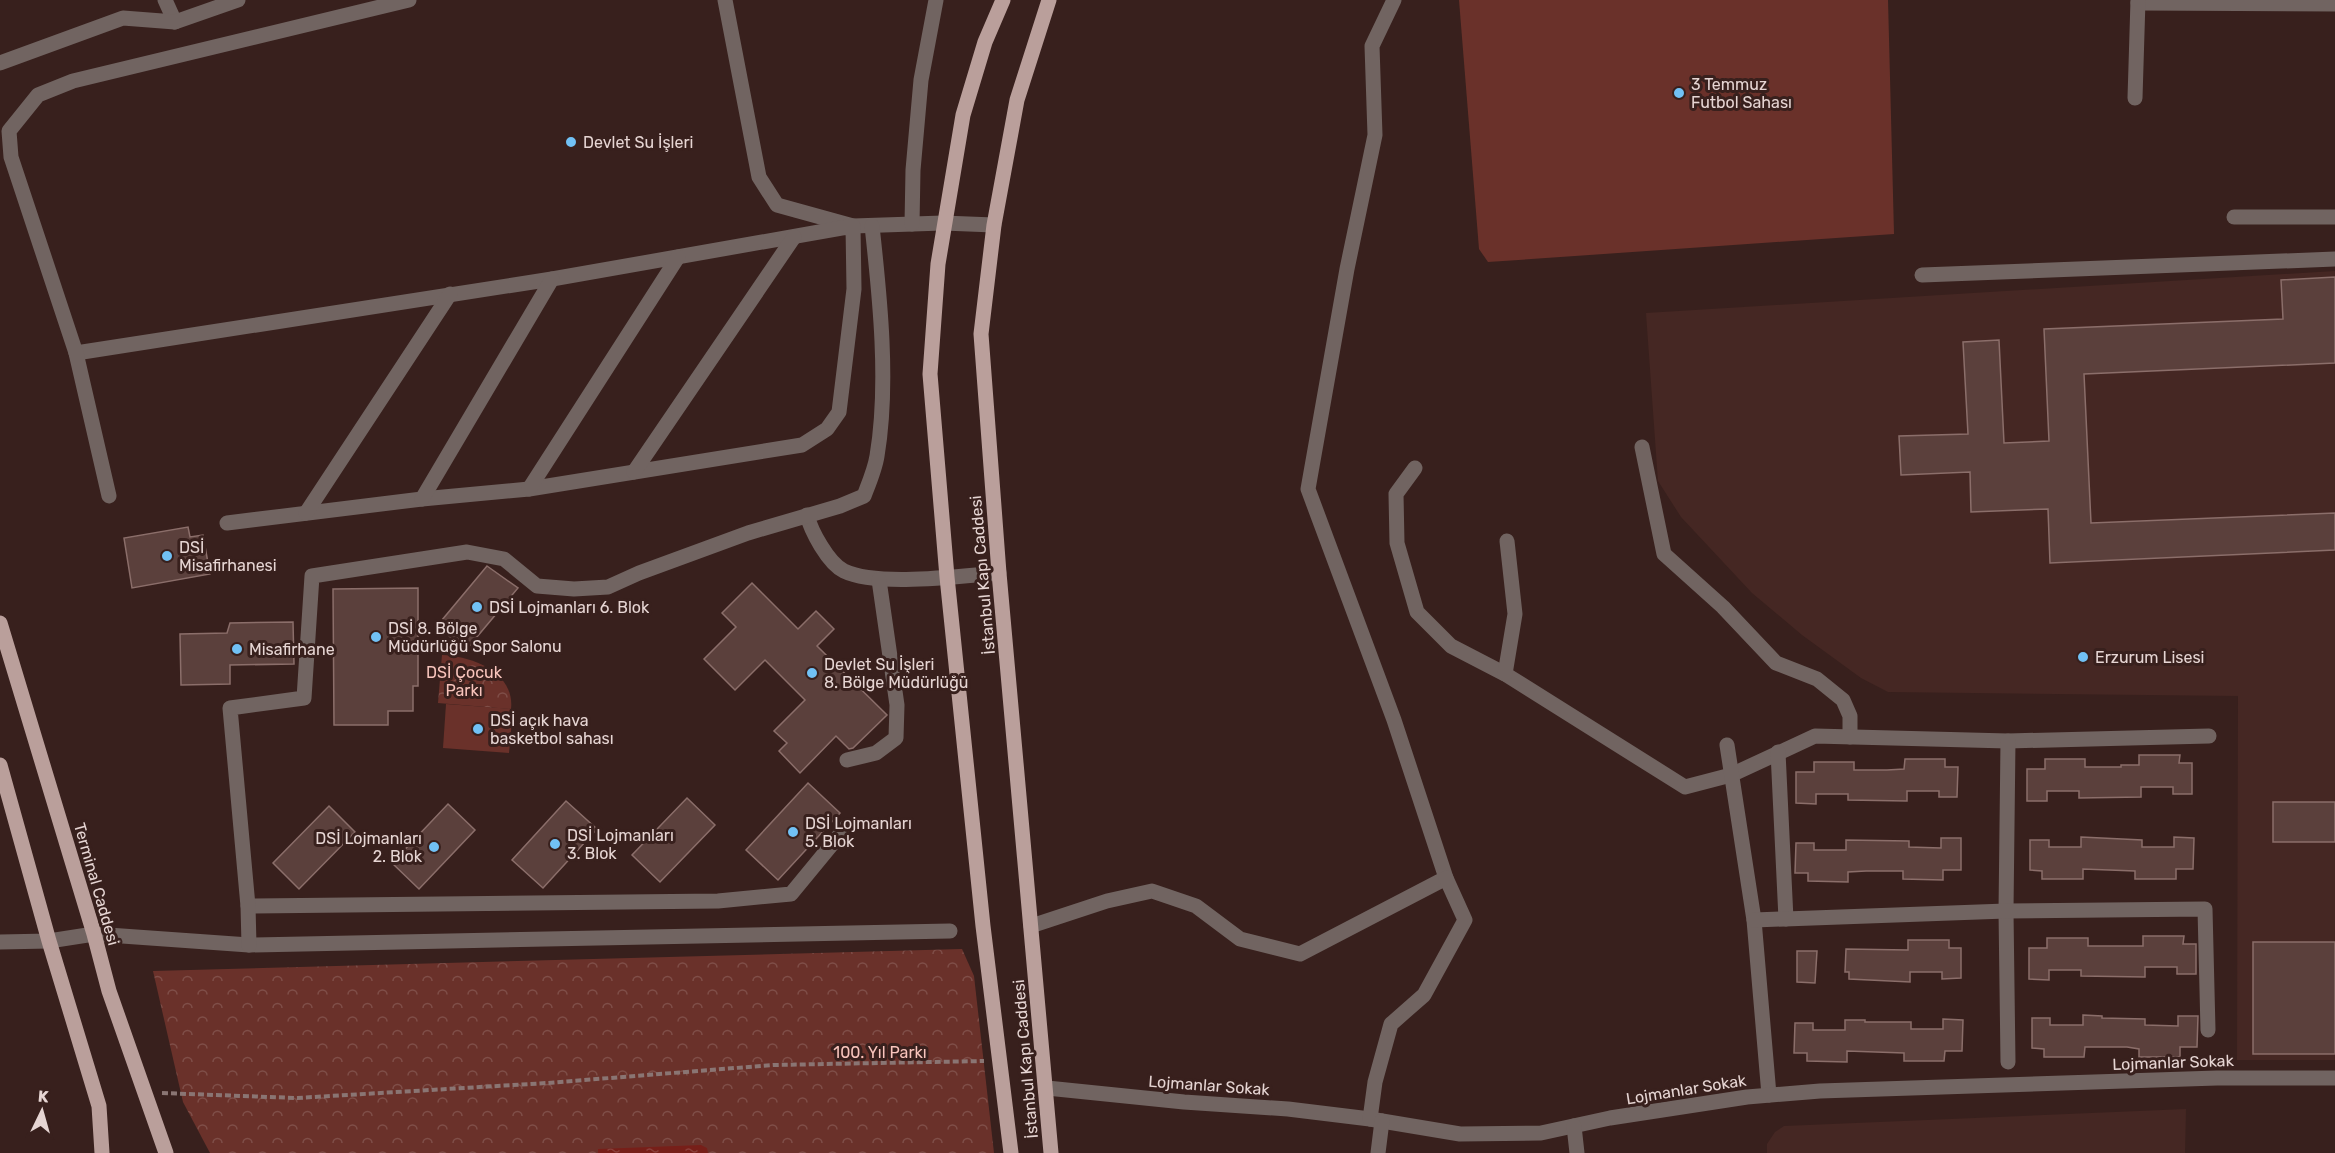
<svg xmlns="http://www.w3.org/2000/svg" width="2335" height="1153" viewBox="0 0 2335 1153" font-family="Rubik,sans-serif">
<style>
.built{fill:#452723}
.grass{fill:#6a312a}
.forest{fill:url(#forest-crowns)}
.water{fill:url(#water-ripples)}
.building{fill:#5b403c;stroke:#8b6e6a;stroke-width:1.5}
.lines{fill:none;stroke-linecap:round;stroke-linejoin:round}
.path{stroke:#8a7573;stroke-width:4;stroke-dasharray:6 3;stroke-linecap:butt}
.minor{stroke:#716461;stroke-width:15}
.major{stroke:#ba9f9b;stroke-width:15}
.poi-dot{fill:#71c1f5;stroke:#38201d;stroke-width:2}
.labels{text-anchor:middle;stroke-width:6;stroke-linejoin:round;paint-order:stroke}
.poi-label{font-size:16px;fill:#e6d5d3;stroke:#38201d;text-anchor:start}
.street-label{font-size:16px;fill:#e6d5d3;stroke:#38201d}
.park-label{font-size:16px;fill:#f8c4bc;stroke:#38201d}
</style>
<defs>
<pattern id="forest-crowns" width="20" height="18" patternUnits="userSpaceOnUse" patternTransform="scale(1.5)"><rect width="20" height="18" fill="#6a312a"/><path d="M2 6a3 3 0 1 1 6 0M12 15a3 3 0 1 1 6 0" fill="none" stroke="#7f4e48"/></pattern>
<pattern id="water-ripples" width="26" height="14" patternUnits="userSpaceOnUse" patternTransform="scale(1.5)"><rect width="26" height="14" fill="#771f19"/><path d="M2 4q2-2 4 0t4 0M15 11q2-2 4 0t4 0" fill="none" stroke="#8a3f3a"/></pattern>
</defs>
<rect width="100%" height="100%" fill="#38201d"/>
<!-- built -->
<g class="built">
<polygon points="2335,271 2335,1060 2237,1060 2238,696 1888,692 1861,678 1802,635 1752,593 1681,517 1658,481 1646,313"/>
<polygon points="2186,1109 2185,1153 1767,1153 1767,1144 1775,1132 1784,1126"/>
</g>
<!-- grass -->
<g class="grass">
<polygon points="1459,0 1888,0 1894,234 1488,262 1479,249"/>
<polygon points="446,704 513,709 509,753 443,748"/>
</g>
<!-- forest -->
<g class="forest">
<path d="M442 655C471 656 515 672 511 709L438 703Z"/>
<polygon points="962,949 974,976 994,1153 210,1153 183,1102 153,971"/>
</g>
<!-- water -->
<polygon class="water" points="701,1145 707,1148 708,1153 598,1153 598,1149"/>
<!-- building -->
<g class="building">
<polygon points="2335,277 2335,363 2084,374 2091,523 2335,513 2335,550 2050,563 2048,509 1971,512 1970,472 1901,475 1899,436 1968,434 1963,342 1999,340 2004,443 2049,441 2044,329 2283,319 2281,280"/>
<polygon points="188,527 190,537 203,535 210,574 132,588 124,538"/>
<polygon points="487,566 518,588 466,650 437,626"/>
<polygon points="752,583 798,629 816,611 834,629 817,646 887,715 853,748 849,749 836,736 800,773 779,751 787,743 774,731 805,700 765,660 735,690 704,659 736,627 722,613"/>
<polygon points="418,588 418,686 413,686 413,711 388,711 388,725 334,725 333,589"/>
<polygon points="293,622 294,664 230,665 230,684 181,685 180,634 227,633 230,623"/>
<polygon points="2139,755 2180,755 2179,763 2192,763 2192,794 2173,794 2173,787 2141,787 2141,797 2079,798 2079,791 2047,791 2047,801 2027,801 2027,769 2045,769 2045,759 2085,759 2085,767 2121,767 2121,765 2139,765"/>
<polygon points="1905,759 1945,759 1945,767 1958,767 1957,797 1939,797 1939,791 1907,791 1907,801 1848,800 1848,794 1816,794 1816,804 1796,803 1796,772 1814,772 1814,762 1854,762 1854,770 1887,770 1904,769"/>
<polygon points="808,783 840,813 778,880 746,850"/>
<polygon points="687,798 715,825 660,882 632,855"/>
<polygon points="566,801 597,829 543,888 512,860"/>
<rect x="2273" y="802" width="62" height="40"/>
<polygon points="448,804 475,830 419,889 392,863"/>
<polygon points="329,806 355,832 299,889 273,863"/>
<polygon points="2081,837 2142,840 2142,847 2174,847 2174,837 2194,838 2193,869 2176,869 2176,879 2135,879 2135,871 2083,869 2083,879 2042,879 2042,871 2030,870 2030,840 2049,840 2049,847 2081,847"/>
<polygon points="1941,838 1961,838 1961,870 1943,870 1943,880 1903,879 1903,871 1866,871 1848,872 1848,882 1808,881 1808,873 1795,873 1796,843 1814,843 1814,850 1846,850 1846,840 1909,841 1909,847 1941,848"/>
<polygon points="2143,936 2184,936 2183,944 2196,944 2196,974 2177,974 2177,967 2145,967 2145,977 2081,976 2081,970 2049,970 2049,980 2029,979 2029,948 2047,948 2047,938 2088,938 2088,946 2143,946"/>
<polygon points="1908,940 1949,940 1949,948 1961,948 1961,978 1942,979 1942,972 1910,972 1910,982 1849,979 1849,972 1845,972 1846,949 1908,950"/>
<rect x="2253" y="942" width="82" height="112"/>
<polygon points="1797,951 1817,951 1815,983 1797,982"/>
<polygon points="2083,1015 2102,1016 2102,1018 2145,1019 2145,1025 2178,1026 2178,1016 2198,1016 2197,1047 2180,1047 2180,1057 2139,1057 2139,1049 2127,1047 2085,1047 2084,1057 2044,1057 2044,1049 2032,1048 2032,1018 2050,1018 2050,1025 2083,1025"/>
<polygon points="1943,1019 1963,1020 1962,1051 1945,1051 1944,1061 1904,1061 1904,1053 1847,1051 1847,1062 1807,1061 1807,1053 1794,1053 1795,1023 1813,1023 1813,1030 1845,1030 1845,1020 1865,1020 1865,1022 1911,1022 1911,1029 1943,1029"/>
</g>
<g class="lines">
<!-- path -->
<polyline class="path" points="162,1093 297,1098 547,1083 773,1065 984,1061"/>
<!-- minor -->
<g class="minor">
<polyline points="165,0 175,22"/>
<polyline points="725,0 759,177 777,205 853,226 943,223 994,225"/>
<polyline points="2138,3 2335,4"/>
<polyline points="0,63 123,18 175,22 238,0"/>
<polyline points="2135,98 2138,0"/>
<polyline points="2234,217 2335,217"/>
<polyline points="912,224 913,170 921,80 936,0"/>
<polyline points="1922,275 2335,259"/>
<polyline points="76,353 552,279 853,226 854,289 839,412 827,429 802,445 529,489 422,499 227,523"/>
<polyline points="1642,447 1664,554 1723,607 1776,663 1817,679 1843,700 1850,716 1850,737"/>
<polyline points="1415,468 1396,494 1397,543 1417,612 1451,646 1505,674 1685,787 1731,775 1815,736 2008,741 2209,736"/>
<polyline points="634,472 794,237"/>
<polyline points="529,489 678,257"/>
<polyline points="109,496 76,353 11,157 9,131 38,95 73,81 409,0"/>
<polyline points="422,499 552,279"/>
<polyline points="306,513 450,294"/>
<path d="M807 515C811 531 828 563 844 571 877 587 960 576 999 573"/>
<polyline points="1505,674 1515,614 1507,541"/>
<polyline points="2008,741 2006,911 2008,1062"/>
<polyline points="1727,745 1754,920 1769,1095"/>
<polyline points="1778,752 1786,919"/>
<polyline points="847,760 876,753 896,738 897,705 879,580"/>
<polyline points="248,906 718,901 791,894 847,826"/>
<polyline points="1754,920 2006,911 2205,909 2208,1030"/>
<polyline points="1031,926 1107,901 1152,891 1196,906 1240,939 1300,954 1446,878 1394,720 1308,489 1347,269 1375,135 1372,46 1394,0"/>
<polyline points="0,942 49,941 94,934 249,945 950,931"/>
<path d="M249 945 248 906 230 708 304 698 312 576 467 552 504 559 537 586 574 589 608 587 639 573 748 533 840 506 864 496C869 483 875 469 877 456 889 385 880 298 872 226"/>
<polyline points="1047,1088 1184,1102 1288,1109 1370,1119 1460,1134 1541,1133 1610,1118 1747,1097 1820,1091 2217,1078 2335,1078"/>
<polyline points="1370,1119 1375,1082 1391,1024 1424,995 1465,920 1446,878"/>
<polyline points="1574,1126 1577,1153"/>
<polyline points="1378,1153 1382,1121"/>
</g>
<!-- major -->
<g class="major">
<polyline points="1003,0 985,42 963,115 938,264 930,374 947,577 983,926 1011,1153"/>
<polyline points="1049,0 1017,100 994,225 981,334 999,573 1051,1153"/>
<polyline points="0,623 94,934 109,991 166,1153"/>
<polyline points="0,765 49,941 99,1106 102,1153"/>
</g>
</g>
<!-- markers -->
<g class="poi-dot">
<circle cx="1679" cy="93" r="6"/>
<circle cx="571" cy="142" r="6"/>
<circle cx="167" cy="556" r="6"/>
<circle cx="477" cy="607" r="6"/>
<circle cx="376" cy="637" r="6"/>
<circle cx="237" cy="649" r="6"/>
<circle cx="2083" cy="657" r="6"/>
<circle cx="812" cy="673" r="6"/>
<circle cx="478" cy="729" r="6"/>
<circle cx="793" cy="832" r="6"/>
<circle cx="555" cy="844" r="6"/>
<circle cx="434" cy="847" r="6"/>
</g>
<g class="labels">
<!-- poi labels -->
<g class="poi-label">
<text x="1691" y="90">3 Temmuz<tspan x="1691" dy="18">Futbol Sahası</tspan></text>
<text x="583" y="148">Devlet Su İşleri</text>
<text x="179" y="553">DSİ<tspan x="179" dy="18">Misafirhanesi</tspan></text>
<text x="489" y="613">DSİ Lojmanları 6. Blok</text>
<text x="388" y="634">DSİ 8. Bölge<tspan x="388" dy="18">Müdürlüğü Spor Salonu</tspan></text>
<text x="249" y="655">Misafirhane</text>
<text x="2095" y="663">Erzurum Lisesi</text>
<text x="824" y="670">Devlet Su İşleri<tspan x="824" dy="18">8. Bölge Müdürlüğü</tspan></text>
<text x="490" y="726">DSİ açık hava<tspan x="490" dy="18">basketbol sahası</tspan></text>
<text x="805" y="829">DSİ Lojmanları<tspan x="805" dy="18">5. Blok</tspan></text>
<text x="567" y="841">DSİ Lojmanları<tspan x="567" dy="18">3. Blok</tspan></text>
<text x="422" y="844" text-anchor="end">DSİ Lojmanları<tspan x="422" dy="18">2. Blok</tspan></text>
</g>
<!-- street labels -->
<g class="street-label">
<text transform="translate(982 575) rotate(-95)" y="6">İstanbul Kapı Caddesi</text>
<text transform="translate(97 884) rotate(74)" y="6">Terminal Caddesi</text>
<text transform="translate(1025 1059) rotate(-95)" y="6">İstanbul Kapı Caddesi</text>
<text transform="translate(2173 1062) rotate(-2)" y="6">Lojmanlar Sokak</text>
<text transform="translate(1209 1085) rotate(4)" y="6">Lojmanlar Sokak</text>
<text transform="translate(1686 1089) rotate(-9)" y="6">Lojmanlar Sokak</text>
</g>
<!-- park labels -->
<g class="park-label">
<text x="464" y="678">DSİ Çocuk<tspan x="464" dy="18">Parkı</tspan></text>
<text x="880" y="1058">100. Yıl Parkı</text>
</g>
</g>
<!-- north arrow -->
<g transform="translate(42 1111) rotate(5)" stroke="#38201d" stroke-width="4.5" paint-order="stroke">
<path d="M0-4.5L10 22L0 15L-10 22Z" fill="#e6d5d3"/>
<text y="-9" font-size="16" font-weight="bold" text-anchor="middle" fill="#e6d5d3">K</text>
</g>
</svg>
